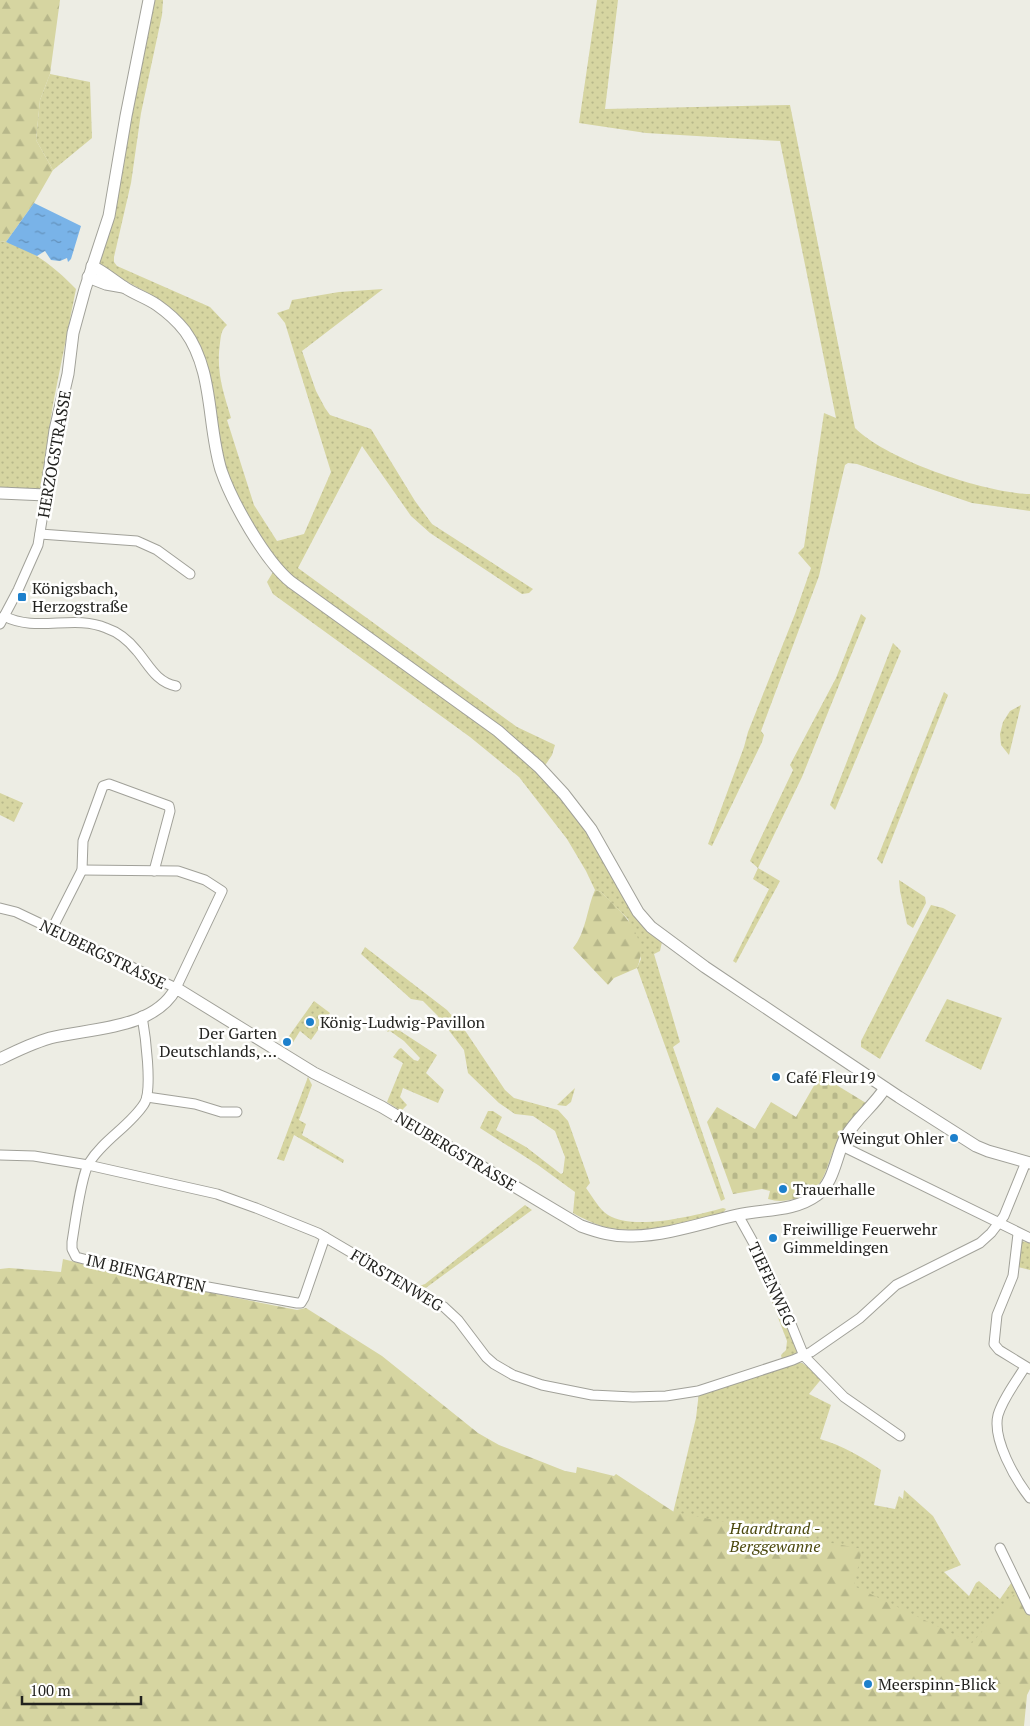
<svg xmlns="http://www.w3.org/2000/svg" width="1030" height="1726" viewBox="0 0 1030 1726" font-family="'PT Serif',serif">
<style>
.green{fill:url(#green-dots)}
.forest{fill:url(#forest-firs)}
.cemetery{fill:url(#cemetery-stones)}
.water{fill:url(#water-ripples)}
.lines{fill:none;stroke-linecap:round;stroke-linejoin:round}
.minor-casing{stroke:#a1a199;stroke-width:11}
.tertiary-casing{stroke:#a1a199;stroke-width:13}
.minor{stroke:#fff;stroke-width:9}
.tertiary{stroke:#fff;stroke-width:11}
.poi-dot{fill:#1d80cc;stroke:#fffffe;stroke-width:2}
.labels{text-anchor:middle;stroke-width:5;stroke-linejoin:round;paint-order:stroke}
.street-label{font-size:16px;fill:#22221f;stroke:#fffffe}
.poi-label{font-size:16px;fill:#22221f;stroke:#fffffe;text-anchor:start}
.park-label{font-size:16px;font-style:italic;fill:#4c490e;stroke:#fffffe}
</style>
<defs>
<pattern id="green-dots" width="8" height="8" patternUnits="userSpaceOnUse" patternTransform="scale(1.25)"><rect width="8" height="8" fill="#d6d5a1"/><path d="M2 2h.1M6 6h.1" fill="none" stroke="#b7b78a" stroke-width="1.8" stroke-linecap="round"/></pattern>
<pattern id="forest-firs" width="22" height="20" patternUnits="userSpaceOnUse" patternTransform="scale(1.25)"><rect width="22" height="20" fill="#d6d5a1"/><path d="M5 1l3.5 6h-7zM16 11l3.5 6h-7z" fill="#b7b78a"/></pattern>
<pattern id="cemetery-stones" width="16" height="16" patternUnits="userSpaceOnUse" patternTransform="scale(1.25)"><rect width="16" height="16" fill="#d6d5a1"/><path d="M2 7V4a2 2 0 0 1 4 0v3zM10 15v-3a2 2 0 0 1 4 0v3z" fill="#b7b78a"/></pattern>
<pattern id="water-ripples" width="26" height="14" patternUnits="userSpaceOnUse" patternTransform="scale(1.25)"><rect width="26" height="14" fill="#79b3e8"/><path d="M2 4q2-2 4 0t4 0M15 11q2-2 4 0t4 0" fill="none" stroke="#6391bb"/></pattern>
</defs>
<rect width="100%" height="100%" fill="#edede4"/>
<!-- green -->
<g class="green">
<path d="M152 0H163L162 15 141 113 131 183 114 257V262L117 266 210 307 227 325C221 330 221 336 220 343 216 372 223 391 231 418L227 420 254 505 277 541 304 534 331 472 285 323 277 313 289 309 292 300 339 292 383 289 302 351 316 391 325 408 330 415 371 429 415 501 432 524 533 589 529 593 522 594 430 533 411 516 362 446 298 568 517 727 555 745 552 755 544 767 291 576 269 552 224 471 204 361 193 333 185 323 148 293 98 266 123 156Z"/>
<path d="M597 0H618L605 109 790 105 855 428C887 460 985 493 1030 494V511L972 503 857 464 848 463 845 465 819 576 761 731 764 735 762 742 712 846 708 844 744 747 748 732 795 614 811 568 798 553 804 547 824 413 836 418 780 141 646 133 579 123Z"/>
<polygon points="50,74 90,82 92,138 53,170 36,140 40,100"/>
<path d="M0 241C27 244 58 270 76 289L53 404 40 490 0 491Z"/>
<polygon points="273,572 293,590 348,627 515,750 573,812 593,842 646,928 662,942 660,951 654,954 680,1042 673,1047 725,1199 721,1201 637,968 641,959 628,919 601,892 595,890 586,871 567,839 519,777 470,737 273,594 267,582"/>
<polygon points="861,614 866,618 802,777 758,868 780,881 736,963 733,961 769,889 753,879 758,868 750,861 793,770 790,765 836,678"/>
<polygon points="893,643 901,651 835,810 830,805"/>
<polygon points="944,692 948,695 882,864 877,859"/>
<polygon points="1021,705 1009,755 1001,745 1000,734 1003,722 1010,711"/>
<polygon points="0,793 23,803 14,822 0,815"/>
<polygon points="899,880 925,897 926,903 913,928 907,924 900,891"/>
<polygon points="931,905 943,908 956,915 880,1059 861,1047 861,1041"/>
<path d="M365 947 447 1010 466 1032 505 1090 514 1098 558 1110 568 1121 590 1183 586 1188C592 1196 599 1209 608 1215 634 1231 694 1216 723 1208L726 1209 723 1213C686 1222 644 1236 605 1227 594 1224 582 1218 573 1213L575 1192 538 1165 480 1128 488 1111H493L502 1117 496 1130 526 1147 561 1174 563 1173 565 1157 555 1131 533 1116 515 1114 499 1103 468 1073 464 1050 437 1015 423 1001 411 999 361 954Z"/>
<polygon points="947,999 1002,1018 981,1070 925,1041"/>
<polygon points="314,1001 330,1013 311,1040 300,1031 292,1044 284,1043"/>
<polygon points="391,1025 437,1055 426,1073 444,1090 438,1103 403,1088 400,1097 407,1105 401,1111 387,1102 403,1063 393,1057 399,1049 401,1048 414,1060 418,1061 420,1058 404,1041 390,1031 387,1032"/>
<polygon points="308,1077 312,1085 299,1120 306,1124 302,1135 344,1160 343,1163 294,1135 284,1161 277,1159"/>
<polygon points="575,1088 571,1102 566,1106 557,1105"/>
<polygon points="525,1205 532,1210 423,1290 416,1287 425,1284"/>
<polygon points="740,1226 760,1258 798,1351 794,1355 782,1360 781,1355 786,1350 787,1341 754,1255"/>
<polygon points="1021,1241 1030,1243 1030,1270 1018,1267"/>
<path d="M796 1363H802L823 1377 809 1394 831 1405 820 1439C843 1446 861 1456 881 1470L874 1505 895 1509 899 1496 903 1499 904 1490 933 1516 961 1565 944 1572 969 1596 976 1583 979 1581 1000 1599 1014 1579 1030 1614V1685L673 1513 696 1418 699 1392Z"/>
</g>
<!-- forest -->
<g class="forest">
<polygon points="0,0 60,0 50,74 40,100 36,140 53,170 34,203 6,242 0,241"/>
<path d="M595 890 601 892C621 911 651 938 637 968L614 978 608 985 573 948C586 933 587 908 595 890Z"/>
<polygon points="63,1259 156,1282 297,1310 306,1308 382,1356 478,1433 499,1445 565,1471 576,1473 577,1467 614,1476 616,1474 674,1512 862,1549 854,1586 972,1643 1018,1590 1030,1618 1030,1689 1027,1695 1024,1726 0,1726 0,1269 9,1268 61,1272"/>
</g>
<!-- cemetery -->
<path class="cemetery" d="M820 1075 866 1103C856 1114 845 1127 838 1140 825 1165 827 1192 795 1199 785 1201 778 1202 768 1199L770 1191 762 1189 733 1194 707 1122 717 1107 755 1129 771 1102 796 1117Z"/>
<!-- water -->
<polygon class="water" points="34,203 81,226 71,259 68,262 67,258 60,261 51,260 45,251 37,256 6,242"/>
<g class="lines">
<defs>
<g id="minor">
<polyline points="40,534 137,541 157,550 190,574"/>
<path d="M4 616C36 633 74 614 106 628 118 632 129 641 137 651 149 665 156 682 176 686"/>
<polyline points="0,624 18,590 38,545 46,495"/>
<polyline points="0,908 16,912 176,988 222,891 205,880 178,871 82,870"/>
<polyline points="52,929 82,870 83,841 103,786 109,784 169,806 170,811 154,871"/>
<path d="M142 1016C145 1033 153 1091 144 1104 130 1126 103 1140 89 1163 81 1176 75 1224 72 1242V1249L76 1257 158 1278 297 1303H301L304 1298 325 1237"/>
<polyline points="147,1097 195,1104 221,1112 237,1112"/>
<polyline points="842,1146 1030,1238"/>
<polyline points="0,1155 34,1156 88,1165 217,1194 256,1208 318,1233 444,1307 458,1320 486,1357 494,1364 513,1375 542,1385 592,1395 633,1397 666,1396 698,1391 793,1360 811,1352 860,1318 896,1285 980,1243 991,1233 1004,1216 1026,1162"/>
<polyline points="738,1215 758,1251 778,1292 804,1356 844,1397 900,1436"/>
<polyline points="1018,1234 1013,1276 997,1315 994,1344 999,1350 1030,1369"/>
<path d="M1025 1367C1016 1382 1003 1398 998 1415 992 1439 1015 1479 1030 1498"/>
<polyline points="1000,1548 1030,1610"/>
</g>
<g id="tertiary">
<path d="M92 266C104 272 113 280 124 287 134 294 147 298 157 305 167 312 178 322 185 331 214 371 207 424 221 470 232 502 265 561 291 582L498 731 539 767 564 794 591 829 638 912 651 927 705 967 899 1097 976 1146 988 1151 1030 1163"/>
<polyline points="88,277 106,284 123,287"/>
<polyline points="0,493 46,495 55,430 68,374 73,333 85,289 109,216 126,116 149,0"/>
<path d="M0 1059C16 1051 33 1043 50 1038 89 1028 154 1030 176 988L314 1073 382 1107 581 1226C598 1232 614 1237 633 1236 668 1235 702 1223 737 1215 763 1209 794 1212 817 1195 834 1183 836 1156 845 1138 856 1118 874 1106 885 1088"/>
</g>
</defs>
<!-- minor casing -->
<use href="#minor" class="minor-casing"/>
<!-- tertiary casing -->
<use href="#tertiary" class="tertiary-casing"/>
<!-- minor -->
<use href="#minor" class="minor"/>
<!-- tertiary -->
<use href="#tertiary" class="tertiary"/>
</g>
<!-- markers -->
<g class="poi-dot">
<rect x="17" y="592" width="10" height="10" rx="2.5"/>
<circle cx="310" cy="1022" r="5"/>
<circle cx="287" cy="1042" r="5"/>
<circle cx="776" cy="1077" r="5"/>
<circle cx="954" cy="1138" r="5"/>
<circle cx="783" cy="1189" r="5"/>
<circle cx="773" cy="1238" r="5"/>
<circle cx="868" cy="1684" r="5"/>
</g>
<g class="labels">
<!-- street labels -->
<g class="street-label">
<text transform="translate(54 454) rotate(-80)" y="6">HERZOGSTRASSE</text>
<text transform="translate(103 954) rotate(26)" y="6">NEUBERGSTRASSE</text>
<text transform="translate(456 1151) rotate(31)" y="6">NEUBERGSTRASSE</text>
<text transform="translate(146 1273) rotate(13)" y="6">IM BIENGARTEN</text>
<text transform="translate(397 1280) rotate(31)" y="6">FÜRSTENWEG</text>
<text transform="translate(772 1284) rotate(65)" y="6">TIEFENWEG</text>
</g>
<!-- poi labels -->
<g class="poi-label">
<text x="32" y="594">Königsbach,<tspan x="32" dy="18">Herzogstraße</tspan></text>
<text x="320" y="1028">König-Ludwig-Pavillon</text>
<text x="277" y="1039" text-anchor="end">Der Garten<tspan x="277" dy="18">Deutschlands, ...</tspan></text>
<text x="786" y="1083">Café Fleur19</text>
<text x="944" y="1144" text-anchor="end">Weingut Ohler</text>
<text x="793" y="1195">Trauerhalle</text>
<text x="783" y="1235">Freiwillige Feuerwehr<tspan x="783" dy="18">Gimmeldingen</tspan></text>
<text x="878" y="1690">Meerspinn-Blick</text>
</g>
<!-- park labels -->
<g class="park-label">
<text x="775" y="1534">Haardtrand -<tspan x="775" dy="18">Berggewanne</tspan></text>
</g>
</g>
<!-- scale -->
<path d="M22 1696v8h119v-8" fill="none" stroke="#22221f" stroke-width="2.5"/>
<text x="30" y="1696" font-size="15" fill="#22221f" stroke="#fffffe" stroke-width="4" paint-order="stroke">100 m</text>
</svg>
